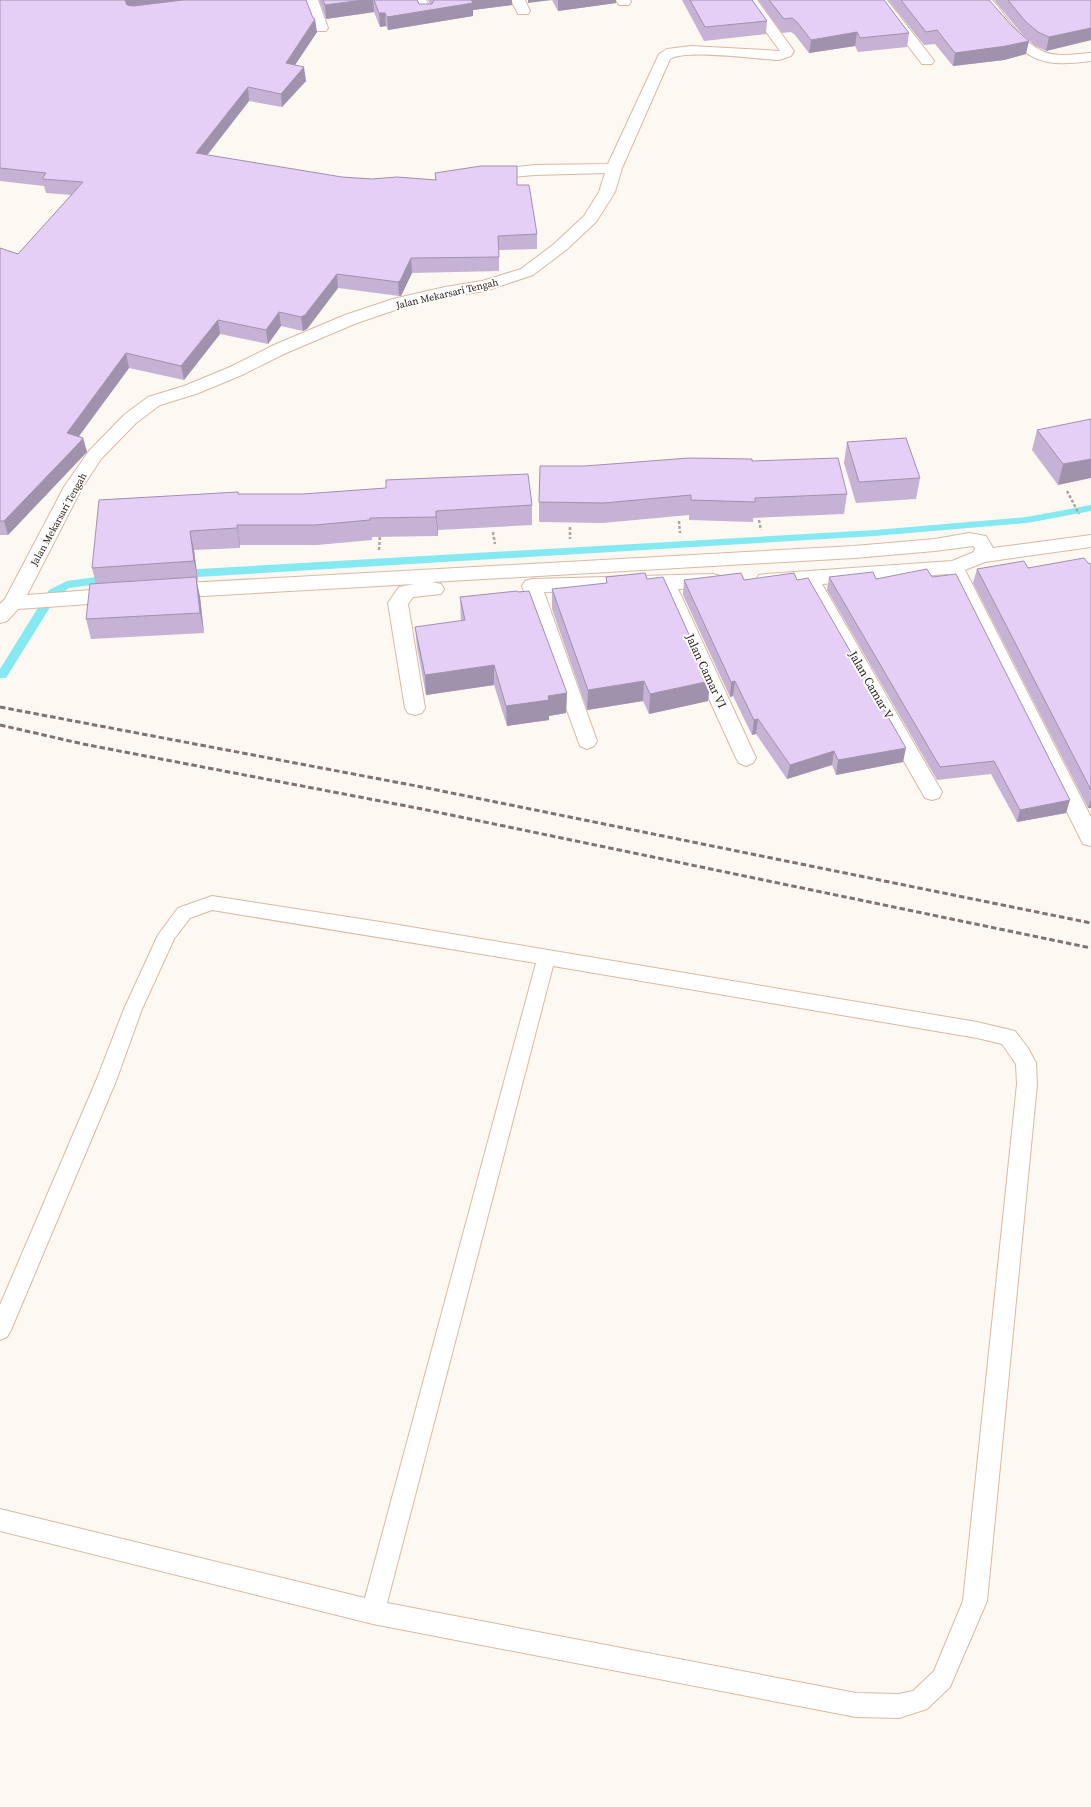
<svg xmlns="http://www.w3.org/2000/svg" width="1091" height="1807" viewBox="0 0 1091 1807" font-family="'Source Serif 4',serif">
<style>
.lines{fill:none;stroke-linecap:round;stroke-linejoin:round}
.stream{fill:#84e9f1;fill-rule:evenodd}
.lane-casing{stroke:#d8b9a1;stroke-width:2}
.street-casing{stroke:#d8b9a1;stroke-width:2}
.path{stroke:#ada49e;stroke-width:2.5;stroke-dasharray:3 2;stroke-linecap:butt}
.lane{fill:#fff;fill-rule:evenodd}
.street{fill:#fff;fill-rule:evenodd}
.rail{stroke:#7e746d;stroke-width:3;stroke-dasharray:5.5 3;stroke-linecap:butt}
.wall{fill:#c5b2d4}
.shaded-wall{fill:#a091ac}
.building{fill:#e5cff6;stroke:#a091ac}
.labels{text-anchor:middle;stroke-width:4;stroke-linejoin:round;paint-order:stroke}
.far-street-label{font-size:10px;fill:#2c2017;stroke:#fff}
.street-label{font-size:12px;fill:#2c2017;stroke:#fff}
</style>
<rect width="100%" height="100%" fill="#fef8f3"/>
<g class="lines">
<!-- stream -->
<g class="stream">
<polygon points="1091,505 1091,511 1027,523 875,536 181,578 176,574 181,570 875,530 1027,517"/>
<polygon points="111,575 115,576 116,579 115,582 69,588 57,596 6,678 0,678 0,669 49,590 67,581"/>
</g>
<defs>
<path id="lane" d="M212 896 387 923 977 1022 1015 1031 1028 1048 1036 1063 1037 1084 987 1601 950 1687 927 1709 899 1718 856 1717 373 1624 0 1531V1509L365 1598 536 963 212 910 190 918 174 939 142 1009 116 1081 11 1330 7 1337 0 1340V1305L96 1081 124 1009 158 935 178 908ZM553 966 977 1038 1002 1044 1016 1064 1017 1084 963 1601 934 1671 913 1691 899 1694 856 1693 387 1603Z"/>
<g id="street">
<polygon points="304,0 318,0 328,28 326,31 316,31"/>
<polygon points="412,0 426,0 433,14 431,17 421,17"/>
<polygon points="511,0 525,0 530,11 528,14 518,14"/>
<polygon points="616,0 630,0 631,2 629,5 619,5"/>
<path d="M743 0H757L794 51 791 56 779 60C756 59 687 49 670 59L622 168 615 192 596 222 566 250 533 275 485 291 445 297 404 307 357 323 286 353 242 375 196 394 160 405 136 423 101 459 82 488 27 595 117 588 124 590 127 595 124 600 117 602 18 609 7 621 0 623V604L5 599 64 487 89 451 124 415 148 397 184 386 230 367 274 345 345 315 393 299 445 287 482 281 521 269 554 244 584 216 599 192 605 173 535 175 487 179 482 177 479 174 482 171 535 165 608 164 659 54 667 49 691 46 780 51Z"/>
<polygon points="873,0 887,0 932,58 934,61 932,64 922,64"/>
<path d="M978 0H992C1007 16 1021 42 1042 51 1056 58 1076 54 1091 53V61C1044 67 1030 63 1000 26 992 18 984 9 978 0Z"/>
<polygon points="969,533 986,536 993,548 1091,535 1091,547 985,562 965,570 1091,817 1091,846 1083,844 948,574 822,584 942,792 939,798 932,800 925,798 803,585 766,586 759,585 756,580 759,575 766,574 952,561 974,552 975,548 973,546 935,551 854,558 432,582 441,584 444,589 441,594 413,597 408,604 425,708 422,713 415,715 408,713 405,708 388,603 399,587 414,584 168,598 161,596 158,591 161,586 168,584 854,546 935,539"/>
<polygon points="713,574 720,576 723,581 720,586 713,588 678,589 756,758 753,763 746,766 739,763 736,758 659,589 544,592 597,741 594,746 587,749 580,746 522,586 525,581 532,579"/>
</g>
</defs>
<!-- lane casing -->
<use href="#lane" class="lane-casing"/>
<!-- street casing -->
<use href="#street" class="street-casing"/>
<!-- path -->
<g class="path">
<polyline points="1067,491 1079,514"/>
<polyline points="759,520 761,530"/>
<polyline points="679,521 680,533"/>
<polyline points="570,527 570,539"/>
<polyline points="493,532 495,544"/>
<polyline points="379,550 380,536"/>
</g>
<!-- lane -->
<use href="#lane" class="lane"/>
<!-- street -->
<use href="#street" class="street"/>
<!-- rail -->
<g class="rail">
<polyline points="0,707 427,788 1091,923"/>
<polyline points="0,725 83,744 422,809 1091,948"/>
</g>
</g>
<!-- wall -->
<g class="wall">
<polygon points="0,0 317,32 295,65 306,81 282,107 249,101 207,155 342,177 372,179 435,180 435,173 517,185 537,234 537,249 499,250 499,271 412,273 401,296 399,296 338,288 307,329 303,331 281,326 268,344 220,334 184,380 129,368 79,436 83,438 87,452 84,455 8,535 0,535 0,248 18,254 71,195 46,193 44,186 0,181"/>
<polygon points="319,0 417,0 419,4 430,4 428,0 512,0 512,5 473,10 473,16 388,30 386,26 380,27 374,12 326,19"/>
<polygon points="552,0 616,0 616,3 558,11"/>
<polygon points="682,0 752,0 767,21 766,34 704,41"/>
<polygon points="758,0 884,0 909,33 907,47 858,52 855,46 809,53 795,35 791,32 782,33"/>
<polygon points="888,0 989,0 1026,54 1004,60 953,66 935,44 924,45"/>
<polygon points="994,0 1091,0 1091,40 1046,51 1035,46 1022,34"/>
<polygon points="1091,419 1058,485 1032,450 1037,430"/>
<polygon points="847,442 920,478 916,499 856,503 844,463"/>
<polygon points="752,461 847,494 844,514 753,518 753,522 689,520 689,515 603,523 539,522 539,502 585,466"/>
<polygon points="238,494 532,505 532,525 438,530 438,536 372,537 372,540 317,545 240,545 240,548 194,550 198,581 196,581 200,597 204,633 91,639 86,619 96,584 92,568"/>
<polygon points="1091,564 1091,808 1088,808 973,583 977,569 1028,568"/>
<polygon points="606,577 647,579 710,681 708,701 649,714 643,701 587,710 552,609 552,589 606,583"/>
<polygon points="829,577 876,579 1066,813 1017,822 991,774 937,780 827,590"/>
<polygon points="684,580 744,580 903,762 836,775 832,765 787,779 756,734 752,735 733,696 730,697 683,595"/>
<polygon points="518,592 567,693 566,713 549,716 549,720 507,726 494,685 426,695 417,647 415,627 461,621 460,597"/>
</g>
<!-- shaded-wall -->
<g class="shaded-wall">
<polygon points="124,0 205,0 130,10"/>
<polygon points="363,0 373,0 374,12 326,19 325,5"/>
<polygon points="469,0 512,0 512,5 473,10 473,16 388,30 387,17"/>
<polygon points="528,0 552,0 528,3"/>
<polygon points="558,0 616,0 616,3 558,11"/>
<polygon points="379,13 385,13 386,26 380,27"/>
<polygon points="315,19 317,32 287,77 286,63"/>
<polygon points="1091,28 1091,40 1046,51 1049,37"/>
<polygon points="857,32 855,46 809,53 811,40"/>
<polygon points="1029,41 1026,54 1004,60 953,66 955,53"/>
<polygon points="304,67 306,81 282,107 281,94"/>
<polygon points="248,87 249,101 198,167 196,153"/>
<polygon points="411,258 412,273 401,296 399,296 398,282"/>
<polygon points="337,274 338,288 307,329 303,331 301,317"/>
<polygon points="279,312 281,326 268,344 266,330"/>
<polygon points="218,320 220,334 184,380 181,366"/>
<polygon points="126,353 129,368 71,447 67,433"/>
<polygon points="83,438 87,452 84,455 8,535 4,521"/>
<polygon points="1091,459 1091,478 1058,485 1063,464"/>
<polygon points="436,511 438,530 438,536 436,517"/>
<polygon points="237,525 240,545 240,548 237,528"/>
<polygon points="190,531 194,550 198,581 194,561"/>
<polygon points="196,577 200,597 204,633 200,613"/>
<polygon points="494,665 494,685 426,695 425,675"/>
<polygon points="644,681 643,701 587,710 588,690"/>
<polygon points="710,681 708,701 649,714 650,694"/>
<polygon points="735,681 733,696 730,697 731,682"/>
<polygon points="567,693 566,713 549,716 549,720 507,726 506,706 548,696"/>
<polygon points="758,719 756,734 752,735 754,720"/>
<polygon points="906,748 903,762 836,775 838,760"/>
<polygon points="834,751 832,765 787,779 790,765"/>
<polygon points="1070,800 1066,813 1017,822 1020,810"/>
<polygon points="1091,800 1091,808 1088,808"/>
</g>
<!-- building -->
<g class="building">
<polygon points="0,0 125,0 127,5 133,6 183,0 306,0 313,18 315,19 286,63 304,67 281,94 248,87 196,153 342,177 372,179 397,177 436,180 435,173 481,166 517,166 517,185 529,185 537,234 498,236 499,257 411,258 400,281 398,282 337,274 305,315 301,317 279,312 266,330 218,320 181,366 126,353 67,433 83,438 81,441 4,521 0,521 0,248 18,254 83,182 42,179 46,173 0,168"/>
<polygon points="323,0 363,0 325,5"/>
<polygon points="374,0 417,0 419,4 432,4 434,0 471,0 473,3 387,17 385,13 379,13"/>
<polygon points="690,0 752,0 767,21 705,27"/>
<polygon points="769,0 884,0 909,33 860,38 857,32 811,40 797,22 792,18 784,19"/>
<polygon points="901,0 989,0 1012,26 1029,41 1006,46 955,53 937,30 926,32"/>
<polygon points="1008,0 1091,0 1091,28 1049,37 1038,32 1025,21"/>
<polygon points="1091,419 1091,459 1063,464 1037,430"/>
<polygon points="906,438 920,478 859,482 847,442"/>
<polygon points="689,458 752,459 752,461 838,458 847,494 755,498 755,502 691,500 691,495 604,503 539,502 540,466 585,466"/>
<polygon points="528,474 532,505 436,511 436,517 370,518 370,520 315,525 237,525 237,528 190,531 194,561 92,568 99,500 238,492 238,494 303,494 386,488 386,480"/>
<polygon points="1084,558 1088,563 1091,564 1091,790 977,569 1024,561 1028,568"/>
<polygon points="927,569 932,577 956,574 1070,800 1020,810 994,761 940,767 829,577 873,572 876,579"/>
<polygon points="645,573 647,579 663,577 710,681 650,694 644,681 588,690 552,589 607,583 606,577"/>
<polygon points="741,573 744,580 794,573 797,580 808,578 906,748 838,760 834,751 790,765 758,719 754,720 735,681 731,682 684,580"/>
<polygon points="196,577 200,613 86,619 90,584"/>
<polygon points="517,591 518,592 529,591 567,693 548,696 549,700 506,706 494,665 425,675 415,627 465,620 460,597"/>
</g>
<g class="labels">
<!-- far-street labels -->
<g class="far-street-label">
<text transform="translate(447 293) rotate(-13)" y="4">Jalan Mekarsari Tengah</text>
<text transform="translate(58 519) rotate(-61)" y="4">Jalan Mekarsari Tengah</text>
</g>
<!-- street labels -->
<g class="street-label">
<text transform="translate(706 671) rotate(65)" y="4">Jalan Camar VI</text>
<text transform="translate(871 685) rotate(60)" y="4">Jalan Camar V</text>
</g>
</g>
</svg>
